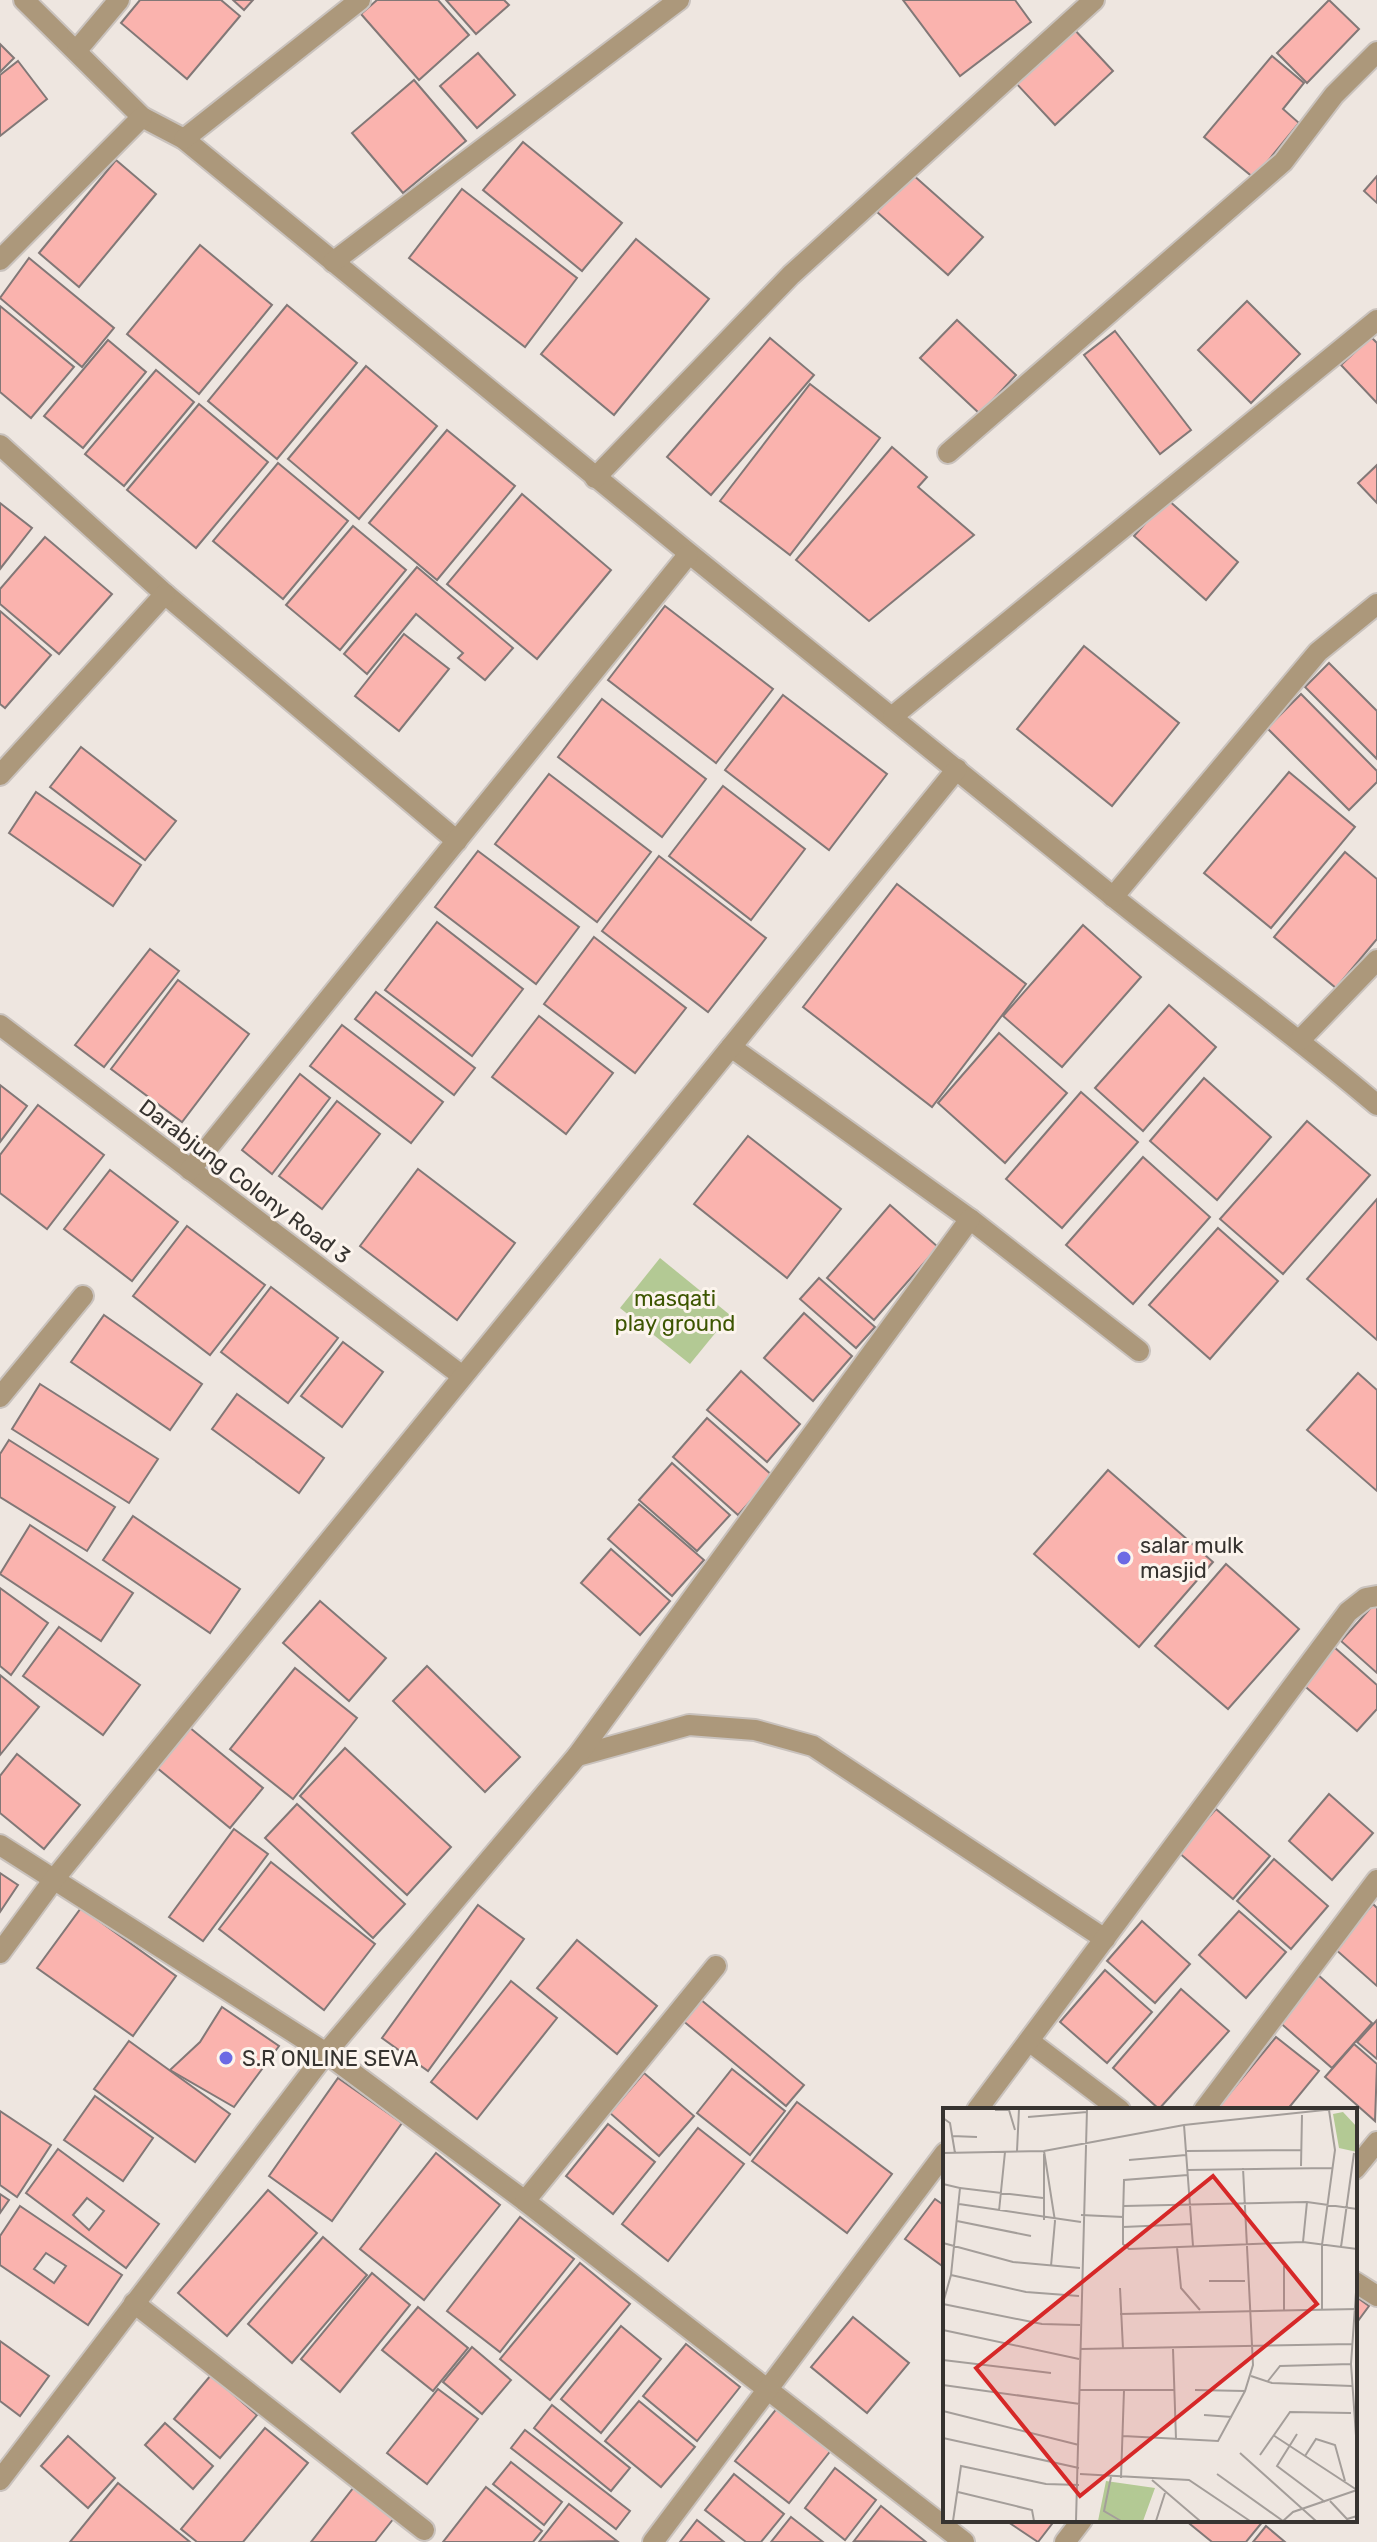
<svg xmlns="http://www.w3.org/2000/svg" width="1377" height="2542" viewBox="0 0 1377 2542" font-family="Rubik,sans-serif">
<style>
.green{fill:#b3c994}
.building{fill:#fab3ae;stroke:#827877;stroke-width:2;fill-rule:evenodd}
.lines{fill:none;stroke-linecap:round;stroke-linejoin:round}
.minor-casing{stroke:#c9c2bd;stroke-width:24}
.minor{stroke:#ac987b;stroke-width:20}
.poi-dot{fill:#6c6ae4;stroke:#fcf4ed;stroke-width:3}
.labels{text-anchor:middle;stroke-width:6;stroke-linejoin:round;paint-order:stroke}
.street-label{font-size:22px;fill:#363330;stroke:#fcf4ed}
.park-label{font-size:22px;fill:#3c5500;stroke:#fcf4ed}
.poi-label{font-size:22px;fill:#363330;stroke:#fcf4ed;text-anchor:start}
.inset-road{fill:none;stroke:#a49e9a;stroke-width:2}
.view{fill:#d62828;fill-opacity:0.15;stroke:#d62828;stroke-width:4}
.inset-edge{fill:none;stroke:#363330;stroke-width:4}
</style>
<rect width="100%" height="100%" fill="#eee6e0"/>
<!-- green -->
<polygon class="green" points="660,1258 730,1315 690,1364 620,1308"/>
<!-- building -->
<g class="building">
<polygon points="140,0 221,0 240,16 187,79 121,23"/>
<polygon points="233,0 253,0 244,10"/>
<polygon points="377,0 438,0 469,35 419,80 361,14"/>
<polygon points="446,0 504,0 509,5 476,34"/>
<polygon points="903,0 1015,0 1031,22 960,76"/>
<polygon points="1329,0 1359,29 1307,83 1277,53"/>
<polygon points="1072,27 1113,71 1055,125 1014,81"/>
<polygon points="0,44 14,58 0,72"/>
<polygon points="478,53 515,95 477,128 440,86"/>
<polygon points="1272,56 1304,83 1283,109 1299,123 1254,178 1204,137"/>
<polygon points="18,61 47,99 0,136 0,75"/>
<polygon points="414,80 466,141 403,193 352,133"/>
<polygon points="523,142 622,223 582,271 483,190"/>
<polygon points="116,160 156,194 79,287 39,253"/>
<polygon points="912,174 983,237 948,275 877,212"/>
<polygon points="1377,176 1377,203 1364,191"/>
<polygon points="462,189 577,278 525,347 409,258"/>
<polygon points="636,239 709,299 614,415 541,354"/>
<polygon points="200,245 272,305 199,394 127,334"/>
<polygon points="29,258 114,328 82,367 0,298"/>
<polygon points="1247,301 1300,354 1251,403 1198,350"/>
<polygon points="287,305 357,363 277,459 208,401"/>
<polygon points="0,306 74,367 31,418 0,392"/>
<polygon points="957,320 1016,375 980,414 920,358"/>
<polygon points="1115,331 1191,430 1160,454 1084,355"/>
<polygon points="1371,337 1377,343 1377,403 1341,365"/>
<polygon points="770,338 814,375 711,495 667,457"/>
<polygon points="108,340 146,372 83,448 44,416"/>
<polygon points="366,366 437,426 359,519 288,459"/>
<polygon points="156,370 194,402 124,486 85,454"/>
<polygon points="810,384 880,438 790,555 720,501"/>
<polygon points="199,404 268,462 196,548 127,490"/>
<polygon points="447,430 515,486 437,580 369,523"/>
<polygon points="892,447 927,477 918,487 974,535 869,621 796,560"/>
<polygon points="278,463 348,521 283,599 213,541"/>
<polygon points="1377,465 1377,503 1358,483"/>
<polygon points="522,494 611,570 537,659 447,584"/>
<polygon points="1167,499 1238,562 1206,600 1134,536"/>
<polygon points="0,503 32,528 0,569"/>
<polygon points="353,526 406,570 340,650 286,605"/>
<polygon points="45,537 112,594 59,654 0,604 0,589"/>
<polygon points="417,567 513,648 485,680 458,658 463,653 416,614 367,674 344,654"/>
<polygon points="665,606 773,689 716,763 608,680"/>
<polygon points="0,611 51,655 5,708 0,704"/>
<polygon points="404,634 449,669 399,731 355,696"/>
<polygon points="1084,646 1179,723 1112,806 1017,729"/>
<polygon points="1329,663 1377,711 1377,759 1305,687"/>
<polygon points="1301,694 1377,771 1377,782 1349,810 1267,728"/>
<polygon points="783,695 887,774 829,850 725,770"/>
<polygon points="602,699 706,779 662,837 558,757"/>
<polygon points="81,747 176,821 145,860 50,787"/>
<polygon points="1289,772 1355,827 1271,928 1204,873"/>
<polygon points="549,774 651,852 597,922 495,844"/>
<polygon points="723,786 805,849 751,920 669,856"/>
<polygon points="36,792 141,865 113,906 9,833"/>
<polygon points="478,851 579,927 536,984 435,907"/>
<polygon points="1345,852 1377,879 1377,939 1336,988 1274,937"/>
<polygon points="659,856 766,938 708,1012 602,931"/>
<polygon points="897,884 1026,984 932,1107 803,1007"/>
<polygon points="437,922 523,989 472,1056 385,990"/>
<polygon points="1083,925 1141,977 1062,1067 1003,1016"/>
<polygon points="594,937 686,1008 635,1073 544,1004"/>
<polygon points="150,949 179,971 104,1067 75,1045"/>
<polygon points="178,980 249,1034 182,1122 111,1069"/>
<polygon points="376,992 475,1068 454,1095 355,1019"/>
<polygon points="1169,1005 1216,1047 1143,1131 1095,1088"/>
<polygon points="539,1016 613,1073 566,1134 492,1077"/>
<polygon points="342,1025 443,1102 411,1143 310,1066"/>
<polygon points="999,1033 1067,1093 1005,1163 938,1103"/>
<polygon points="300,1074 330,1098 272,1174 242,1150"/>
<polygon points="1204,1078 1271,1137 1217,1200 1150,1141"/>
<polygon points="0,1085 27,1106 0,1142"/>
<polygon points="1081,1092 1138,1142 1062,1228 1006,1179"/>
<polygon points="337,1101 380,1134 322,1209 279,1176"/>
<polygon points="38,1105 104,1155 47,1229 0,1193 0,1155"/>
<polygon points="1307,1121 1370,1175 1283,1274 1220,1219"/>
<polygon points="748,1136 841,1209 787,1278 694,1204"/>
<polygon points="1143,1157 1210,1217 1133,1304 1066,1245"/>
<polygon points="418,1169 515,1243 457,1320 360,1246"/>
<polygon points="110,1170 178,1222 132,1281 64,1229"/>
<polygon points="1377,1199 1377,1340 1307,1279"/>
<polygon points="890,1205 938,1247 874,1320 827,1278"/>
<polygon points="187,1226 265,1285 210,1355 133,1296"/>
<polygon points="1218,1228 1278,1281 1210,1359 1149,1305"/>
<polygon points="819,1278 875,1327 856,1348 800,1299"/>
<polygon points="271,1287 338,1338 288,1403 221,1352"/>
<polygon points="804,1313 852,1356 813,1401 764,1358"/>
<polygon points="104,1315 202,1384 170,1430 71,1362"/>
<polygon points="343,1342 383,1372 342,1427 301,1396"/>
<polygon points="741,1371 800,1424 767,1462 707,1410"/>
<polygon points="1358,1373 1377,1390 1377,1491 1307,1430"/>
<polygon points="40,1384 158,1459 129,1503 12,1429"/>
<polygon points="237,1394 324,1458 299,1493 212,1429"/>
<polygon points="707,1418 773,1476 738,1515 673,1457"/>
<polygon points="9,1440 115,1507 87,1551 0,1497 0,1454"/>
<polygon points="672,1463 730,1515 697,1551 639,1500"/>
<polygon points="1108,1470 1213,1562 1139,1647 1034,1554"/>
<polygon points="639,1504 704,1560 672,1596 608,1539"/>
<polygon points="133,1516 240,1589 210,1633 103,1560"/>
<polygon points="30,1525 133,1593 101,1641 0,1574"/>
<polygon points="611,1549 670,1601 640,1635 581,1583"/>
<polygon points="1226,1564 1299,1629 1228,1709 1155,1646"/>
<polygon points="0,1588 48,1623 11,1675 0,1666"/>
<polygon points="320,1601 386,1658 349,1701 283,1643"/>
<polygon points="1376,1602 1377,1603 1377,1673 1341,1641"/>
<polygon points="59,1627 140,1685 103,1735 23,1676"/>
<polygon points="1334,1647 1377,1685 1377,1709 1357,1731 1301,1683"/>
<polygon points="427,1666 520,1757 485,1792 393,1701"/>
<polygon points="295,1668 357,1718 293,1799 230,1749"/>
<polygon points="0,1675 39,1707 0,1755"/>
<polygon points="189,1727 263,1788 230,1828 156,1767"/>
<polygon points="345,1748 451,1847 407,1895 300,1796"/>
<polygon points="17,1754 80,1805 44,1849 0,1813 0,1776"/>
<polygon points="1329,1794 1373,1833 1332,1880 1289,1841"/>
<polygon points="297,1804 405,1904 373,1938 265,1838"/>
<polygon points="1216,1809 1270,1856 1233,1899 1178,1852"/>
<polygon points="234,1829 268,1854 203,1941 169,1917"/>
<polygon points="1274,1859 1328,1906 1291,1949 1237,1901"/>
<polygon points="271,1862 375,1944 324,2010 219,1929"/>
<polygon points="0,1873 18,1885 0,1912"/>
<polygon points="1373,1904 1377,1908 1377,1986 1334,1948"/>
<polygon points="478,1905 524,1939 428,2071 382,2038"/>
<polygon points="81,1908 176,1976 133,2036 37,1968"/>
<polygon points="1239,1911 1286,1952 1246,1998 1199,1955"/>
<polygon points="1142,1921 1190,1964 1155,2003 1107,1961"/>
<polygon points="577,1940 657,2006 617,2054 537,1988"/>
<polygon points="1105,1970 1152,2012 1107,2063 1060,2022"/>
<polygon points="1317,1974 1372,2023 1332,2068 1277,2020"/>
<polygon points="511,1981 557,2018 477,2119 431,2082"/>
<polygon points="1181,1989 1229,2031 1159,2109 1113,2068"/>
<polygon points="700,1999 804,2085 786,2106 682,2020"/>
<polygon points="222,2007 279,2046 234,2107 170,2070 200,2042"/>
<polygon points="1377,2020 1377,2059 1357,2042"/>
<polygon points="1276,2037 1319,2071 1287,2110 1216,2110"/>
<polygon points="129,2041 230,2114 195,2162 94,2089"/>
<polygon points="1354,2044 1377,2064 1375,2121 1325,2077"/>
<polygon points="732,2069 785,2111 750,2155 697,2113"/>
<polygon points="644,2073 694,2116 659,2156 610,2113"/>
<polygon points="338,2078 402,2123 332,2221 269,2176"/>
<polygon points="95,2096 153,2138 123,2181 64,2140"/>
<polygon points="797,2102 892,2174 847,2233 752,2161"/>
<polygon points="0,2111 51,2145 17,2197 0,2185"/>
<polygon points="608,2124 655,2162 613,2214 566,2176"/>
<polygon points="698,2128 744,2164 668,2261 622,2224"/>
<path d="M58 2149 159 2224 126 2268 26 2193ZM87 2198 104 2211 89 2230 73 2215Z"/>
<polygon points="436,2153 500,2205 424,2300 360,2249"/>
<polygon points="268,2190 317,2233 227,2336 178,2293"/>
<polygon points="0,2194 9,2200 0,2213"/>
<polygon points="935,2199 945,2206 945,2268 905,2239"/>
<path d="M20 2206 122 2275 88 2325 0 2265V2236ZM46 2253 66 2266 54 2283 34 2269Z"/>
<polygon points="520,2217 574,2259 500,2352 447,2311"/>
<polygon points="323,2237 367,2275 292,2363 248,2324"/>
<polygon points="580,2263 630,2304 550,2400 500,2359"/>
<polygon points="372,2273 410,2305 340,2392 301,2359"/>
<polygon points="1355,2296 1369,2306 1355,2325"/>
<polygon points="418,2307 468,2348 433,2391 382,2350"/>
<polygon points="853,2317 909,2363 867,2413 811,2367"/>
<polygon points="621,2326 661,2359 601,2433 561,2399"/>
<polygon points="0,2341 49,2376 20,2416 0,2401"/>
<polygon points="686,2344 740,2387 697,2441 643,2396"/>
<polygon points="472,2347 511,2380 482,2414 443,2382"/>
<polygon points="211,2375 257,2415 220,2458 174,2419"/>
<polygon points="438,2389 478,2419 427,2484 387,2453"/>
<polygon points="639,2401 695,2447 661,2487 605,2441"/>
<polygon points="552,2405 630,2468 611,2491 534,2428"/>
<polygon points="778,2407 832,2449 789,2503 735,2461"/>
<polygon points="165,2423 213,2466 193,2489 145,2445"/>
<polygon points="265,2428 308,2463 243,2542 197,2542 181,2529"/>
<polygon points="525,2430 630,2511 616,2529 511,2448"/>
<polygon points="68,2436 115,2478 88,2508 41,2466"/>
<polygon points="511,2462 562,2502 544,2525 493,2484"/>
<polygon points="835,2468 876,2500 845,2540 805,2508"/>
<polygon points="734,2474 784,2514 761,2542 746,2542 705,2510"/>
<polygon points="118,2483 190,2542 70,2542"/>
<polygon points="354,2487 394,2518 375,2542 311,2542"/>
<polygon points="486,2487 542,2531 533,2542 443,2542"/>
<polygon points="569,2504 617,2541 539,2542"/>
<polygon points="881,2506 926,2542 854,2541"/>
<polygon points="791,2517 823,2542 771,2542"/>
<polygon points="697,2520 724,2542 680,2542"/>
<polygon points="1005,2520 1055,2520 1038,2542"/>
<polygon points="1185,2520 1264,2520 1246,2542 1212,2542"/>
<polygon points="1266,2526 1285,2542 1253,2542"/>
</g>
<g class="lines">
<defs>
<g id="minor">
<path d="M24 0 142 117 184 139C492 393 800 645 1111 895 1199 966 1291 1031 1377 1105"/>
<polyline points="77,50 119,0"/>
<polyline points="184,139 360,0"/>
<polyline points="0,260 142,117"/>
<polyline points="333,262 679,0"/>
<polyline points="0,445 165,594 457,841"/>
<polyline points="948,453 1283,162 1334,95 1377,52"/>
<polyline points="595,478 791,275 1094,0"/>
<polyline points="893,716 1377,320"/>
<polyline points="0,775 165,594"/>
<polyline points="1113,897 1318,652 1377,604"/>
<polyline points="0,1025 461,1375"/>
<polyline points="1300,1040 1377,960"/>
<polyline points="731,1047 970,1219 1139,1351"/>
<polyline points="190,1170 688,555"/>
<polyline points="0,1397 83,1296"/>
<polyline points="577,1756 689,1725 755,1730 813,1746 1105,1939"/>
<polyline points="0,1845 326,2053 525,2201 964,2542"/>
<polyline points="0,1953 55,1878 957,769"/>
<polyline points="1029,2041 1120,2110"/>
<polyline points="977,2110 1348,1612 1366,1598 1377,1596"/>
<polyline points="1204,2110 1377,1880"/>
<polyline points="1355,2169 1377,2142"/>
<polyline points="525,2201 716,1966"/>
<polyline points="1355,2282 1377,2296"/>
<polyline points="134,2303 424,2530"/>
<polyline points="0,2480 326,2053 577,1756 970,1219"/>
<polyline points="653,2542 945,2153"/>
<polyline points="1065,2542 1082,2520"/>
</g>
</defs>
<!-- minor casing -->
<use href="#minor" class="minor-casing"/>
<!-- minor -->
<use href="#minor" class="minor"/>
</g>
<!-- markers -->
<g class="poi-dot">
<circle cx="1124" cy="1558" r="8"/>
<circle cx="226" cy="2058" r="8"/>
</g>
<g class="labels">
<!-- street labels -->
<g class="street-label">
<text transform="translate(245 1181) rotate(37)" y="8">Darabjung Colony Road 3</text>
</g>
<!-- park labels -->
<g class="park-label">
<text x="675" y="1306">masqati<tspan x="675" dy="25">play ground</tspan></text>
</g>
<!-- poi labels -->
<g class="poi-label">
<text x="1140" y="1553">salar mulk<tspan x="1140" dy="25">masjid</tspan></text>
<text x="242" y="2066">S.R ONLINE SEVA</text>
</g>
</g>
<!-- overview -->
<g transform="translate(943 2108)">
<rect width="414" height="414" fill="#eee6e0"/>
<path d="M400 4 414 19V44L396 40 390 6ZM163 373 212 380 200 413H155Z" fill="#b3c994"/>
<path class="inset-road" d="M52 2H66L72 22M85 9 144 4M0 10 7 15 12 45M241 17 250 138M9 28 34 29M74 43 76 1M101 43 112 113 108 158M244 43 359 42M0 45 101 43 241 17 391 1M186 52 243 47M358 58 359 7M245 62 390 60M0 76 17 80 8 167 0 195M17 80 100 90M16 96 138 114M181 98 364 94 414 101M56 103 62 44M138 107 180 109V136L186 141 360 134 414 141M180 109 181 72 245 67M101 112V46M14 113 88 128M180 119 249 116M360 134 364 94M0 135 70 154 137 160M234 139 238 180 257 202M398 139 411 45M341 158V202M8 167 83 184 136 188M414 170 408 256 414 342M266 173H302M177 180 180 241M0 196 99 216 137 217M379 201V137L392 42 386 2M177 206 414 201M0 222 136 251M137 241 409 236M230 241 233 331M0 252 108 265M308 268 329 275 409 278M325 273 337 258 408 256M0 277 137 296M137 282H232M252 282 302 283M0 303 136 337M261 307 289 309M354 326 334 358 382 394M330 327 414 382M180 328 275 333 302 283 310 257 300 60M0 330 136 360M297 345 373 413M317 347 347 304 408 305M362 348 373 331 392 337 402 373M137 366 246 372 307 413M274 366 340 413M168 369 161 403 178 413M178 370 181 282M209 372 257 413M15 384 89 402 91 413M387 393 404 411 414 408M10 413 18 358 103 376 136 377M133 413 144 1M213 413 222 385M340 413 350 404 414 382"/>
<path class="view" d="M270 68 374 196 137 388 33 260Z"/>
<rect width="414" height="414" class="inset-edge"/>
</g>
</svg>
